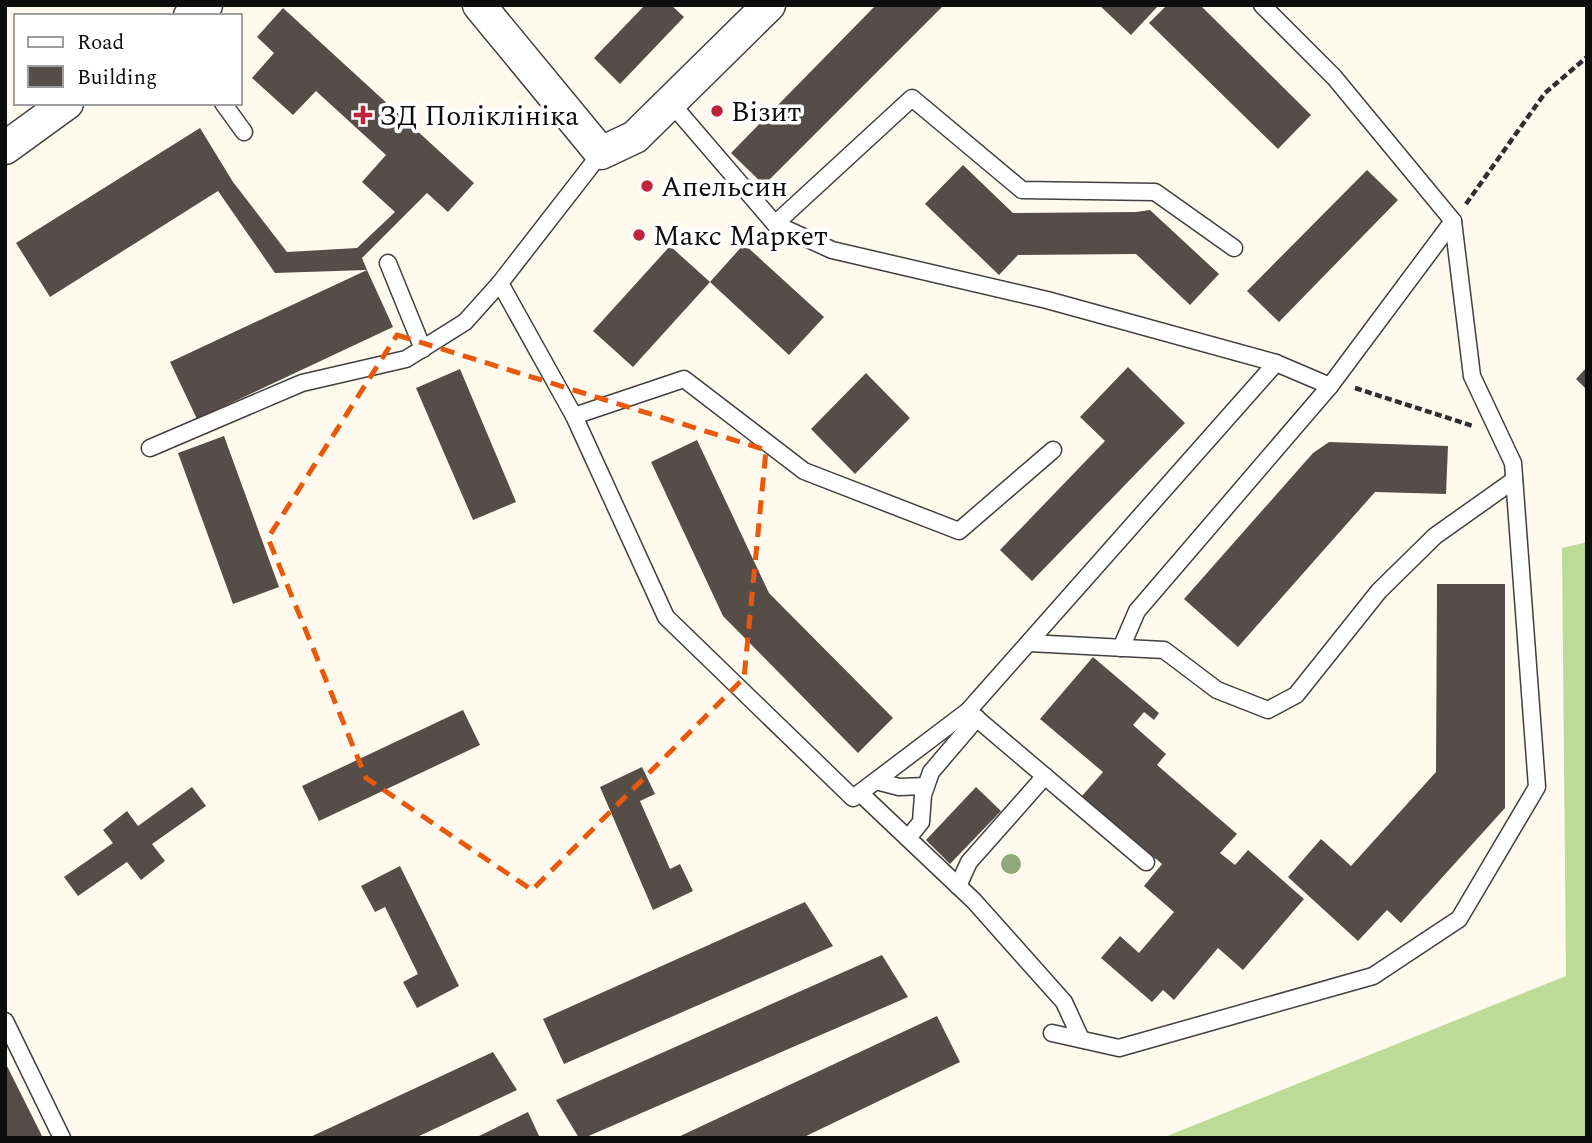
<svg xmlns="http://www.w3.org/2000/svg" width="1592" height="1143" viewBox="0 0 1592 1143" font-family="Spectral,serif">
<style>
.forest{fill:#bbdb96}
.building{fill:#564d49}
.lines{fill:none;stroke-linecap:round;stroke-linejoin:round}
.lane-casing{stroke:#404040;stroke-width:19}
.street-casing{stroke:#404040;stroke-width:35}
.path{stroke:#2f2f2f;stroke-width:4.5;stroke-dasharray:7 3.5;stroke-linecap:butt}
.lane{stroke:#fff;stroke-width:16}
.street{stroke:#fff;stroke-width:32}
.tree{fill:#8fa97b}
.marked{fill:none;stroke:#e8590c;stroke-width:5;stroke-dasharray:14 9;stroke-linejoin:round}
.poi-dot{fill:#bf233a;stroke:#fff;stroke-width:2.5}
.labels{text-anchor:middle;stroke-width:7;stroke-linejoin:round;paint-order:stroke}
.poi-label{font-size:28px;fill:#0d0d0d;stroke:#fff;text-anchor:start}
</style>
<rect width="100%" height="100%" fill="#fffaed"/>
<!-- forest -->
<polygon class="forest" points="1587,542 1587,1138 1162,1138 1566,976 1562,548"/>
<!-- building -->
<g class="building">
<polygon points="645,5 671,5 684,17 620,84 594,58"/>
<polygon points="876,5 944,5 764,185 731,153"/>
<polygon points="1099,5 1159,5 1131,35"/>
<polygon points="1167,5 1200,5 1311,115 1278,149 1149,23"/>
<polygon points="283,8 474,183 448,212 427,193 362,258 367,270 275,273 218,191 50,297 16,243 200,128 233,182 287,252 357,248 395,212 362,182 386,155 316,91 293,115 252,78 274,53 257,37"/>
<polygon points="963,165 1013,213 1136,212 1150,210 1219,274 1190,305 1136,254 1018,255 999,275 925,204"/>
<polygon points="1367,170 1398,200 1279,322 1247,291"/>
<polygon points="744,244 824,317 789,355 710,282 633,367 593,331 670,246 710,282"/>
<polygon points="367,270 393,327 197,419 170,362"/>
<polygon points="1128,367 1185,423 1032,581 1000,550 1105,441 1080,417"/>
<polygon points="1587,367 1587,390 1576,379"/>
<polygon points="460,369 516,502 473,520 416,388"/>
<polygon points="866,373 910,418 855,474 811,429"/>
<polygon points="224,436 279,587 233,604 178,453"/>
<polygon points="697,440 769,593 893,718 858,753 723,616 651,462"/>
<polygon points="1329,442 1448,446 1446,494 1375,492 1238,647 1184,599 1313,453"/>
<polygon points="1437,584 1505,584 1505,808 1401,923 1387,910 1358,941 1288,877 1321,839 1351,866 1436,772"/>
<polygon points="1093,657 1159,713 1154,720 1144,712 1133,725 1166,754 1157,765 1237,834 1220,853 1235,865 1248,850 1304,899 1243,970 1218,948 1174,1000 1163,990 1152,1002 1101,958 1120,936 1139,953 1174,912 1144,886 1162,864 1082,796 1103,772 1040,719"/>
<polygon points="463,710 480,745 319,821 302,786"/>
<polygon points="642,767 655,794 640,801 670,869 680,864 693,891 653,910 600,787"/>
<polygon points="192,787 206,806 152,844 165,861 141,880 127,862 78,896 64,877 113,843 103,830 127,811 138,826"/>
<polygon points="976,787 1001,811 950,864 926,840"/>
<polygon points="400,866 459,986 417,1008 403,982 418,974 385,907 375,912 361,886"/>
<polygon points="805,902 833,946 564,1064 543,1019"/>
<polygon points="882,955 908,997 584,1138 579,1138 556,1100"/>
<polygon points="937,1016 960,1062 802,1138 676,1138"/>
<polygon points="493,1052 517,1090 415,1138 308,1138"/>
<polygon points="5,1062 43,1138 5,1138"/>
<polygon points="528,1112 540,1138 475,1138"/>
</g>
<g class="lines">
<defs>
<g id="lane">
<polyline points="223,103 244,132"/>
<polyline points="671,103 775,224"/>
<polyline points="601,153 500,283 574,416 684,379 804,471 959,531 1053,450"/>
<polyline points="1234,248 1155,192 1022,190 912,98 775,224 832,250 1047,300 1276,363 1330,386"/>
<polyline points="388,263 423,349"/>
<polyline points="574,416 666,617 853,798 968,711 1276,363"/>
<polyline points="150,448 302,383 406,359 465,322 500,283"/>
<polyline points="1029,643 1164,650 1217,690 1268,710 1296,695 1379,591 1435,536 1514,480"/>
<polyline points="1121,648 1137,611 1330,386 1453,221"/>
<polyline points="968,711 1146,862"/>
<polyline points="876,781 899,787 926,786"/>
<polyline points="860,793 974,901 1064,1002 1081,1039"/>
<polyline points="908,838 921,822 923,795 931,772 977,718"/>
<polyline points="958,886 969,862 1045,776"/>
<polyline points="5,1021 62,1138"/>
<polyline points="1052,1033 1119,1048 1373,976 1459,919 1537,787 1513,463 1472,376 1453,221 1334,77 1262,5"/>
</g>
<g id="street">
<polyline points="479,5 601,153 635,137 769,5"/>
<polyline points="190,16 206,5"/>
<polyline points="5,148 67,103"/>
</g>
</defs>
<!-- lane casing -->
<use href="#lane" class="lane-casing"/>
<!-- street casing -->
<use href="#street" class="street-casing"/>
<!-- path -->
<g class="path">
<polyline points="1466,204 1545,93 1587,57"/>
<polyline points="1355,388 1473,426"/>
</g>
<!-- lane -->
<use href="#lane" class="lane"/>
<!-- street -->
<use href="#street" class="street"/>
</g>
<!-- trees -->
<circle class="tree" cx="1011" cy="864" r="10"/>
<!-- marked area -->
<path class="marked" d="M397 335 766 450 744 678 532 890 366 778 268 538Z"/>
<!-- markers -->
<g class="poi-dot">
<circle cx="717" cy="111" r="7"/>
<path d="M359.5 104.5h7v7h7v7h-7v7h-7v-7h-7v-7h7z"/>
<circle cx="647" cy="186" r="7"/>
<circle cx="639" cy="235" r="7"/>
</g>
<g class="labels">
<!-- poi labels -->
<g class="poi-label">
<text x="731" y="121">Візит</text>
<text x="379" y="125">ЗД Поліклініка</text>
<text x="661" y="196">Апельсин</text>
<text x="653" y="245">Макс Маркет</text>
</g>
</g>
<!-- border -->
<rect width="1592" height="1143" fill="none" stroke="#0d0d0d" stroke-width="14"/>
<!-- legend -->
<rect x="14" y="14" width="228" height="91" fill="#ffffff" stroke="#9e9e9e" stroke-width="2"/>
<rect x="28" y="37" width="35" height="10" fill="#ffffff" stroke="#9e9e9e" stroke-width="2"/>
<text x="77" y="49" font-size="21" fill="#0d0d0d">Road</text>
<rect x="28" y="66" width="35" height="21" fill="#564d49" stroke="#9e9e9e" stroke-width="2"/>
<text x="77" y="84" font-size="21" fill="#0d0d0d">Building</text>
</svg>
